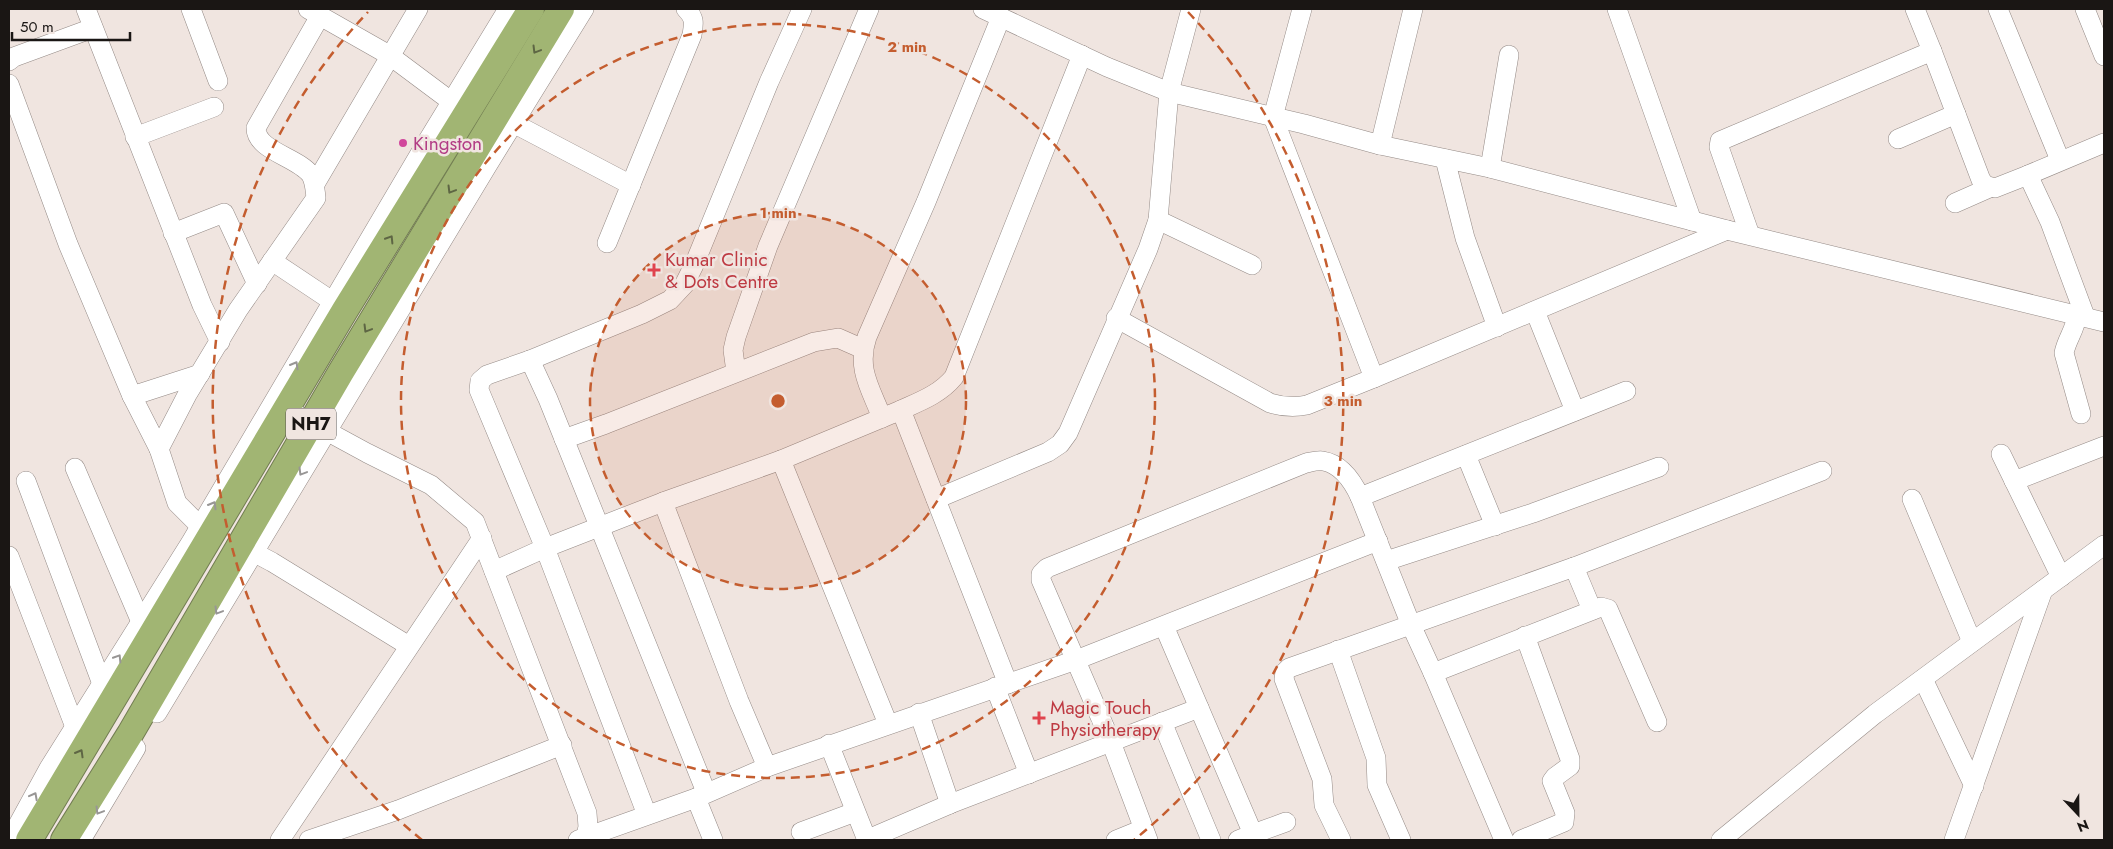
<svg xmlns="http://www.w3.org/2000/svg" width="2113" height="849" viewBox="0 0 2113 849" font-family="Jost,sans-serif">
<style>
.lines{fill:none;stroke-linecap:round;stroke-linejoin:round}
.minor-casing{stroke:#948a86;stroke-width:20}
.highway-casing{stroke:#727d52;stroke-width:28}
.minor{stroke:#fff;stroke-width:19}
.highway{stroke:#a1b573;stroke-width:26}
.oneway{stroke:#5e6644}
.oneway2{stroke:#989695}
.ring{fill:none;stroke:#c45d2f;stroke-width:2.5;stroke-dasharray:9 6}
.hotel-dot{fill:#d1479c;stroke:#f0e5e0;stroke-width:2}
.health-dot{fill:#e0444e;stroke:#f0e5e0;stroke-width:2}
.labels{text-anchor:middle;stroke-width:5;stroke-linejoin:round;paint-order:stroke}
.shield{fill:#f0e5e0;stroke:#5a5451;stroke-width:1}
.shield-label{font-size:18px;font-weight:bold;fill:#1a1614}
.hotel-label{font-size:19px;fill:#b23c85;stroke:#f0e5e0;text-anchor:start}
.health-label{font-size:19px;fill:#be3a42;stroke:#f0e5e0;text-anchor:start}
.centre{fill:#c45d2f;stroke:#f0e5e0;stroke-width:2.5}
.ring-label{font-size:15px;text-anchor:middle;font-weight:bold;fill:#c45d2f;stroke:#f0e5e0;stroke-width:5;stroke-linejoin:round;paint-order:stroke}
</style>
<rect width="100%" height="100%" fill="#f0e5e0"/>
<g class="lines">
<defs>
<g id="minor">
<polyline points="86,9 202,305 220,342"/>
<polyline points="191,9 218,81"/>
<polyline points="308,9 389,55 460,108"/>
<polyline points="983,9 1107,67 1169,92 1304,124 1380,145 1490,168 1727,230 2104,322"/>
<polyline points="1302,9 1273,117 1374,378 1727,230"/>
<polyline points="1617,9 1692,221"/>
<polyline points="1915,9 1932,51"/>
<polyline points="1998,9 2060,160"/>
<polyline points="2085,9 2104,56"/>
<path d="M1001 17 926 202 867 337C856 369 871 389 882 418L901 410 1008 684"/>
<polyline points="9,61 14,57 93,28"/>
<polyline points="9,84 68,244 132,396 200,374"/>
<polyline points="513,123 631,185"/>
<polyline points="135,137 214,107"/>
<polyline points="1898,139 1956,114"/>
<polyline points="1380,145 1413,9"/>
<polyline points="1445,159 1465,238 1497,327"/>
<polyline points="1490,168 1509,55"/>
<polyline points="2028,175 2104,143"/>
<polyline points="315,184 418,9"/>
<polyline points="1955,203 1989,188"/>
<polyline points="1158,220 1252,265"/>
<polyline points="173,233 224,213 257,284"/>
<polyline points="1750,235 1719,147 1720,141 1932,51 1981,180 1985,185 1995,188 2028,175 2050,222 2085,316"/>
<path d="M607 243 692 35C694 23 695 18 686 9"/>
<polyline points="272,261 332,301"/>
<polyline points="1535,311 1575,411"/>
<path d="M2077 315C2075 331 2067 338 2064 353L2081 414"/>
<path d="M1116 318 1270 403C1283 407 1293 408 1307 405L1374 378"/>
<polyline points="530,360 548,399 706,792"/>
<polyline points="736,372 733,350 736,337 768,246 869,9"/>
<polyline points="132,396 159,449"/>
<polyline points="286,409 367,453 431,485 475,522 587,813 588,827 585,840"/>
<path d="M901 410C921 401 940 394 954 377L1082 55"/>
<polyline points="564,439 606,424 814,342 838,338 863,349"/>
<polyline points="2001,454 2061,577"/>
<polyline points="1466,455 1495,526"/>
<polyline points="781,460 888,724"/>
<polyline points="75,468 141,622"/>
<polyline points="26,481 102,684"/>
<polyline points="2014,481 2104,446"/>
<polyline points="1360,497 1411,625 1433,673 1504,840"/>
<polyline points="936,499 1048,452 1060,444 1068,433 1148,249 1158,220 1169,92 1191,9"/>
<polyline points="1912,499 1972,642"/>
<polyline points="663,502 739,701 767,767"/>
<path d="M200 526 177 503 159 449 188 393 238 310 316 198C315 190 315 182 311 175 298 157 256 151 256 128L320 16"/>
<polyline points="253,552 272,562 409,646"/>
<polyline points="9,556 75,727"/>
<polyline points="1386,561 1533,513 1659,467"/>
<polyline points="1574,567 1592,610"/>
<polyline points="494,571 545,548 663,502 781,460 882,418"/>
<polyline points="1164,626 1253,834 1238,840"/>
<polyline points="1338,650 1376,758 1377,785 1401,840"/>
<polyline points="1433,673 1601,607 1608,609 1657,722"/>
<polyline points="1923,679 1974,786"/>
<polyline points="995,687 1029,774"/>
<polyline points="157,713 487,166 584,9"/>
<polyline points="919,713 950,804"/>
<polyline points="1162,722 1211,840"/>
<polyline points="829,744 867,840"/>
<polyline points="696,798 713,840"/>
<polyline points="647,815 545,548 479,390 480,381 487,375 530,360 642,314 670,300 684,285 694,265 769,82 802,9"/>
<polyline points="801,832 855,812"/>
<polyline points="1253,834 1286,822"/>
<polyline points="15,840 14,832 49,768 191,542 425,145 508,9"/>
<polyline points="81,840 136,748"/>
<polyline points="280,840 482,538"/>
<polyline points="309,840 398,810 562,745"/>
<polyline points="578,840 696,798 767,767 1076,660 1378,541"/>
<polyline points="866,840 950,804 1199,708"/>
<polyline points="1116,840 1143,829"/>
<path d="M1148 840 1111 742 1041 580V574L1047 568 1306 463C1311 462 1318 460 1323 461 1341 464 1353 482 1360 497L1626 391"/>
<polyline points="1341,840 1324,805 1322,779 1284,679 1285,672 1289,668 1574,567 1822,471"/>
<polyline points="1521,840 1564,822 1565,813 1552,781 1555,777 1570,766 1570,759 1525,636"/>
<polyline points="1721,840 1875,714 2104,545"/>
<polyline points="1954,840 2043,590"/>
</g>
<g id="highway">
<polyline points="29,840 345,310 531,9"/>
<polyline points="64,840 130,734 341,372 561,9"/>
</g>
</defs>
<!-- minor casing -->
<use href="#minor" class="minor-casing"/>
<!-- highway casing -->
<use href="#highway" class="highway-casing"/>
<!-- minor -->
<use href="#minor" class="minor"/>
<!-- highway -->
<use href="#highway" class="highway"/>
</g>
<!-- one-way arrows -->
<defs><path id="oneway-chevron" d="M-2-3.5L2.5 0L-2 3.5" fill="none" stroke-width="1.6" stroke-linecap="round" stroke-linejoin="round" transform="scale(1.25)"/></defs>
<g class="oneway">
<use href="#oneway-chevron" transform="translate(536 50) rotate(121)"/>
<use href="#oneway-chevron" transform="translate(451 190) rotate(121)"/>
<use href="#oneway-chevron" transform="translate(390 239) rotate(-58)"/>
<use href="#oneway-chevron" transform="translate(367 329) rotate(121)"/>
<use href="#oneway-chevron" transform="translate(80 753) rotate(-60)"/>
</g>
<g class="oneway2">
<use href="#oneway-chevron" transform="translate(295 365) rotate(-60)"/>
<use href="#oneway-chevron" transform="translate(302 472) rotate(121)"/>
<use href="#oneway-chevron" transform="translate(213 505) rotate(-60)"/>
<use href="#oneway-chevron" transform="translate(218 611) rotate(121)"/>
<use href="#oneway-chevron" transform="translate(118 658) rotate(-58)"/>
<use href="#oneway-chevron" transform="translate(34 796) rotate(-62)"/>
<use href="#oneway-chevron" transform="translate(99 811) rotate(121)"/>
</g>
<!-- distance rings -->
<circle cx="778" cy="401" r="188" fill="#c45d2f" fill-opacity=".12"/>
<g class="ring">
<circle cx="778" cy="401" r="188"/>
<circle cx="778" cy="401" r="377"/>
<path d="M422 840A565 565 0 0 1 368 12M1188 12A565 565 0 0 1 1134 840"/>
</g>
<!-- markers -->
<circle class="hotel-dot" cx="403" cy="143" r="5"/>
<g class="health-dot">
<path d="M651.5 262.5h5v5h5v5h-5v5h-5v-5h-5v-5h5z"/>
<path d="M1036.5 710.5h5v5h5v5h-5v5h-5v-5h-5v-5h5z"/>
</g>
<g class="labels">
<!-- shield labels -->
<rect class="shield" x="286" y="408.5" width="50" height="31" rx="4"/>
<g class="shield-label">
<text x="311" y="430">NH7</text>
</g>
<!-- hotel labels -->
<g class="hotel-label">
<text x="413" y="150">Kingston</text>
</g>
<!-- health labels -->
<g class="health-label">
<text x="665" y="266">Kumar Clinic<tspan x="665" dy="22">&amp; Dots Centre</tspan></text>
<text x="1050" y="714">Magic Touch<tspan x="1050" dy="22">Physiotherapy</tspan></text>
</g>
</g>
<circle cx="778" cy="401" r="8" class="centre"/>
<g class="ring-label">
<text x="907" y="52">2 min</text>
<text x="778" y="218">1 min</text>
<text x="1343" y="406">3 min</text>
</g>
<!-- border -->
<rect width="2113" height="849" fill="none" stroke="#1a1614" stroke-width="20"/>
<!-- north arrow -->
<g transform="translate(2078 814) rotate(158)" stroke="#f0e5e0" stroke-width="4" paint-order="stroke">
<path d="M0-4L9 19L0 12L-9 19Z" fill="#1a1614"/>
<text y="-8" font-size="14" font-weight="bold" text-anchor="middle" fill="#1a1614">N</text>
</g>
<!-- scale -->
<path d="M12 32v8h118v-8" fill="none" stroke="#1a1614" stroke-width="2.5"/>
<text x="20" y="32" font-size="15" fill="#1a1614" stroke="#f0e5e0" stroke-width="4" paint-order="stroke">50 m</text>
</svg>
